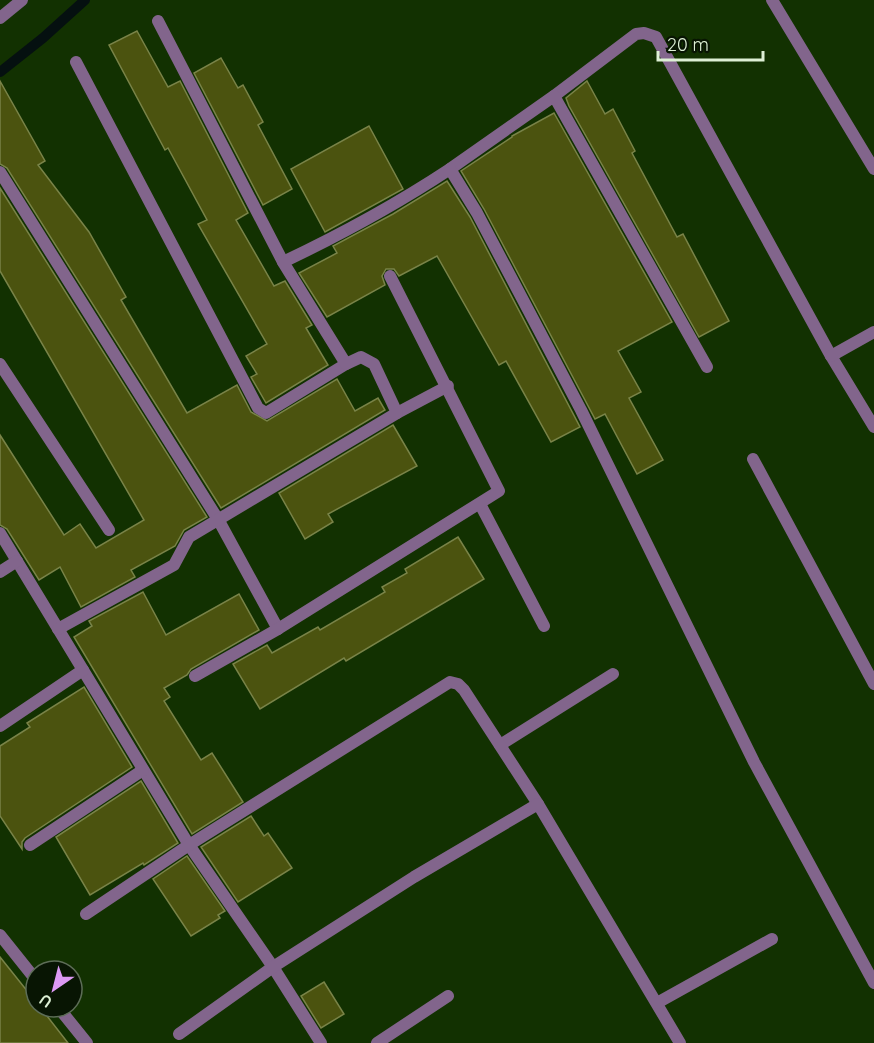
<svg xmlns="http://www.w3.org/2000/svg" width="874" height="1043" viewBox="0 0 874 1043" font-family="Quicksand,sans-serif">
<style>
.lines{fill:none;stroke-linecap:round;stroke-linejoin:round}
.stream{stroke:#051010;stroke-width:10}
.building{fill:#4b530f;stroke:#798348;stroke-width:1.5}
.minor{stroke:#82658c;stroke-width:12}
</style>
<rect width="100%" height="100%" fill="#123101"/>
<g class="lines">
<!-- stream -->
<polyline class="stream" points="0,72 43,38 85,0"/>
</g>
<!-- building -->
<g class="building">
<polygon points="137,31 168,87 180,81 248,213 236,220 274,286 285,281 312,325 306,328 328,365 266,403 251,377 257,374 246,356 267,344 198,224 207,220 168,148 165,150 109,45"/>
<polygon points="221,58 238,88 243,85 263,122 258,125 292,189 263,205 194,73"/>
<polygon points="0,81 45,161 38,165 89,232 126,297 121,300 187,413 237,385 251,412 267,421 337,379 355,411 378,398 385,410 221,508 7,168 0,164"/>
<polygon points="587,81 605,114 613,109 635,151 632,153 677,237 683,234 729,321 699,337 569,106 566,98"/>
<polygon points="554,113 672,322 618,351 641,392 629,398 663,460 637,474 605,414 595,419 484,209 461,171 512,137 512,136"/>
<polygon points="369,126 403,189 325,232 291,169"/>
<polygon points="447,181 470,217 580,427 551,442 506,361 499,365 437,256 399,276 394,269 386,269 382,276 385,285 327,317 299,273 337,253 333,246 393,214"/>
<polygon points="0,188 207,517 184,530 175,546 131,570 135,577 81,607 60,567 39,580 7,529 0,525 0,435 64,535 80,524 96,548 144,520 0,271"/>
<polygon points="393,425 417,466 328,514 333,522 305,539 279,493"/>
<polygon points="458,537 484,579 346,661 344,658 260,709 233,664 267,645 272,653 318,627 320,630 385,592 382,587 407,573 405,569"/>
<polygon points="143,592 166,635 239,594 259,630 191,669 187,675 164,688 170,697 164,701 201,760 212,753 243,802 192,834 74,637 92,626 89,621"/>
<polygon points="84,687 132,767 25,838 22,842 22,849 0,816 0,746 30,727 27,723"/>
<polygon points="141,781 178,843 144,865 143,863 90,895 56,837"/>
<polygon points="251,816 264,836 268,833 292,868 238,902 201,847"/>
<polygon points="187,856 225,911 218,915 220,918 191,936 153,879"/>
<polygon points="0,957 36,1002 36,1007 40,1007 68,1043 0,1043"/>
<polygon points="324,982 344,1014 321,1028 301,996"/>
</g>
<g class="lines">
<!-- minor -->
<g class="minor">
<polyline points="772,0 874,169"/>
<polyline points="0,18 22,0"/>
<polyline points="158,21 283,262"/>
<polyline points="76,62 258,408 266,413 346,364"/>
<polyline points="554,96 636,34 644,33 656,37 831,356 874,427"/>
<polyline points="450,169 554,96 707,367"/>
<polyline points="0,172 219,521 278,629"/>
<polyline points="831,356 874,332"/>
<polyline points="0,364 109,530"/>
<polyline points="397,413 448,386"/>
<polyline points="753,459 874,684"/>
<polyline points="480,504 544,626"/>
<polyline points="0,533 189,845 273,967 321,1043"/>
<polyline points="0,572 17,561"/>
<path d="M58 629 174 565 189 537 397 413 374 364 361 357 346 364 283 262C340 235 397 204 450 169L477 213 581 410 754 762 874 983"/>
<polyline points="195,676 278,629 499,491 390,276"/>
<polyline points="0,726 83,670"/>
<polyline points="500,745 613,674"/>
<polyline points="30,845 143,770"/>
<polyline points="86,914 189,845 450,682 458,684 464,690 538,804 680,1043"/>
<polyline points="0,935 36,980"/>
<polyline points="657,1003 772,939"/>
<polyline points="58,1007 87,1043"/>
<polyline points="179,1034 273,967 414,877 538,804"/>
<polyline points="377,1043 448,996"/>
</g>
</g>
<!-- north arrow -->
<g transform="translate(54 989) rotate(215)"><circle r="28" fill="#081503" stroke="#5d6d57" stroke-width="1.5"/>
<path d="M0-4.5L10 22L0 15L-10 22Z" fill="#dc99f4"/>
<text y="-9" font-size="16" font-weight="bold" text-anchor="middle" fill="#ddf0d5">U</text>
</g>
<!-- scale -->
<path d="M658 51v9h105v-9" fill="none" stroke="#ddf0d5" stroke-width="3"/>
<text x="667" y="51" font-size="18" fill="#ddf0d5" stroke="#081503" stroke-width="4.5" paint-order="stroke">20 m</text>
</svg>
